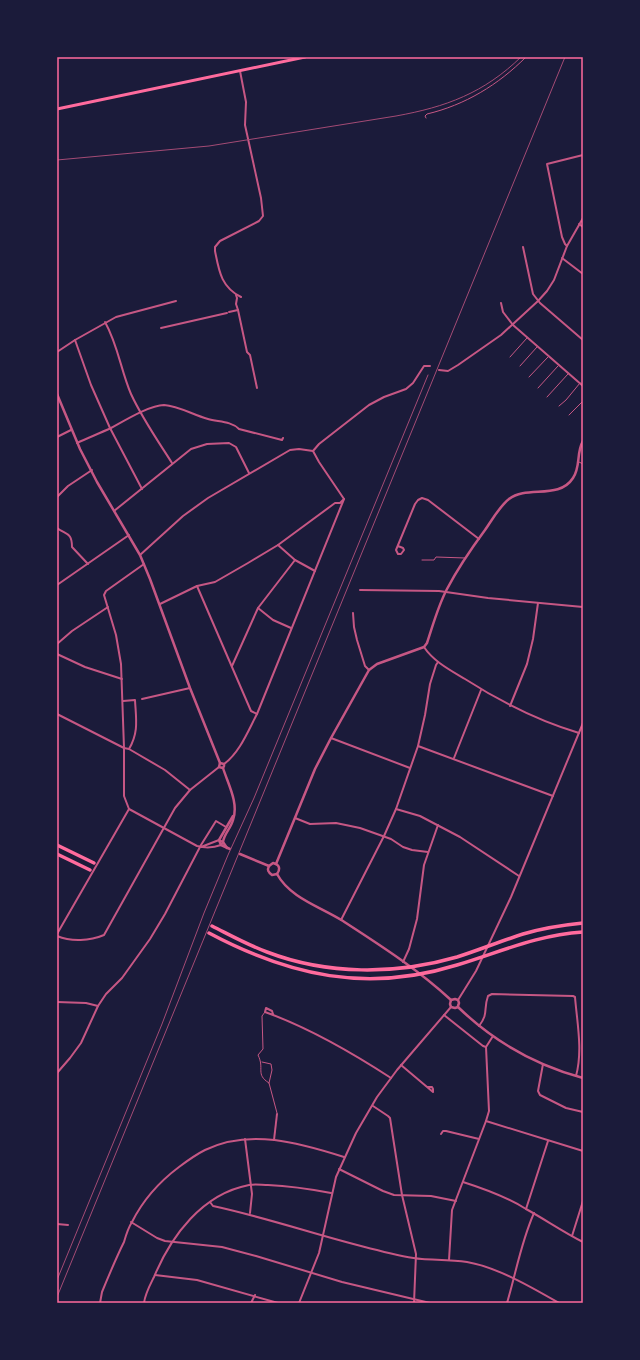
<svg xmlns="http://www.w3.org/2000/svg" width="640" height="1360" viewBox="0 0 640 1360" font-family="'Playfair Display',serif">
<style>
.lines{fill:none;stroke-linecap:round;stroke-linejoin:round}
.service{stroke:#c65784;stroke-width:1}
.minor{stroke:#c65784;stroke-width:2}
.tertiary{stroke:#c65784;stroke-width:2.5}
.primary{stroke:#ff6b9d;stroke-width:3}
.motorway{stroke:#ff6b9d;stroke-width:3.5}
.rail{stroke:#a44b75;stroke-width:1}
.neatline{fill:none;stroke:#ff6b9d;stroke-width:1.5}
</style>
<rect width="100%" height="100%" fill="#1b1b3a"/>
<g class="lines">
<!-- service -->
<g class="service">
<path d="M426 118 425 116 427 114C465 105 498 85 526 57"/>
<polyline points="510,357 527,338"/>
<polyline points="520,366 537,347"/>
<polyline points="529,377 548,357"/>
<polyline points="538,388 558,366"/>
<polyline points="547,397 568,374"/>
<polyline points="559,406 566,400 580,383"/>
<polyline points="569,415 583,401"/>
<polyline points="579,462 583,464"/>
<polyline points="422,560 434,560 436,557 465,558"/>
<path d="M265 1012 262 1016 263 1049 258 1055C265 1069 255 1074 269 1083L277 1113"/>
<polyline points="262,1062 271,1064 272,1070 269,1083"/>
</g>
<!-- minor -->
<g class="minor">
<path d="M240 71 246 102 245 125 261 198 263 216 259 221 220 241 215 247V251C219 271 221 287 241 297"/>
<polyline points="579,224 583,227"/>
<polyline points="567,246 565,244 562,237 547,164 583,155"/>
<polyline points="523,247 533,294 540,303 583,340"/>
<polyline points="562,258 583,274"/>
<polyline points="236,295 237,298 236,304 238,310 247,352 250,355 257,388"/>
<polyline points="501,303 503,312 513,325 583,386"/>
<polyline points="229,312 238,310"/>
<path d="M105 322C118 345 121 371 131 394 142 418 158 441 172 463"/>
<polyline points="161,328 227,313"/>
<polyline points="75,340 91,385 110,428 142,489"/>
<polyline points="57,352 75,340 116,317 176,301"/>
<polyline points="439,370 448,371 458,365 501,335 538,301 547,291 554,280 567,246 583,218"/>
<polyline points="57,437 71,430"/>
<path d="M77 443C88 438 100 433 111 428 124 421 150 405 164 405 179 406 193 415 208 419 218 422 231 421 239 429L282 440 283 438"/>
<polyline points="313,451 319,444 369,405 384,397 406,389 413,383 424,366 430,366"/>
<polyline points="313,451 319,462 344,499"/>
<polyline points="57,497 68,486 92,470"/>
<polyline points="114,511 191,449 207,444 229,443 236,447 249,473"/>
<path d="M57 528C66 535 72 532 72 547L88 564"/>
<polyline points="278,545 295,560 315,571"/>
<polyline points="398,546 403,548 404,550 401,554 398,554 396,550 415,504 418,500 422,498 428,500 479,539"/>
<polyline points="140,555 183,516 208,498 290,450 299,449 313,451"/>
<polyline points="144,564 106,591 104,595 116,635 121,664 124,748 129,749 165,770 190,790"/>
<polyline points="57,585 129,535"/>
<polyline points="197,586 251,711 257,714"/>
<polyline points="360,590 439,591 488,598 583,607"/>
<polyline points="160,604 197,586 215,582 248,563 278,545 335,503 340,503 343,500"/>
<polyline points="258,608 273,620 291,628"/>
<polyline points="353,613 354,627 357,640 365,666 369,670"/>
<polyline points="57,644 72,631 108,607"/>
<path d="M424 647C433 661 450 670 465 679 501 702 538 721 579 733"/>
<polyline points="57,654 85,667 122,679"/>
<polyline points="232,666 258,608 295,560"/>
<polyline points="142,699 190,688"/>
<path d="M123 701 135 700C136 719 139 732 129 749"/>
<polyline points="510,706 527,664 533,639 538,603"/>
<polyline points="57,714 124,748 124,796 129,809"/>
<polyline points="331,738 410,768"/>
<polyline points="418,746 553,796"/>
<polyline points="454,758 481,690"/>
<path d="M224 764C240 752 248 731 257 714L344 499"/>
<polyline points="396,809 420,816 460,837 519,876"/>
<polyline points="295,818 310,824 336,823 360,828 391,839 403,847 412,850 428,852"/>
<polyline points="341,920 384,836 396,809 418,746 425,715 430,684 436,665 438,662"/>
<path d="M57 934 129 809 197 846C205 848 213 848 221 845L223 842 219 840 201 847"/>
<path d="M57 936C71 942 90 941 104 935L175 808 190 790 219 767"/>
<polyline points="403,962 409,949 417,919 424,865 438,825"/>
<polyline points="458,1000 476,971 511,897 583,723"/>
<polyline points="57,1002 86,1003 98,1006"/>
<path d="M273 1014 272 1011 266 1008 265 1012C310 1028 351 1052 391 1078"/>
<polyline points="444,1015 483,1046 486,1047"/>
<path d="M479 1026C489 1013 483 1010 488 996L492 994 573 996 575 997C577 1022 583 1051 576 1076"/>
<polyline points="493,1036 486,1047 489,1111 486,1121 583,1151"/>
<polyline points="543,1064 538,1091 540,1095 566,1108 583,1112"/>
<polyline points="401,1065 433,1092 433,1089 432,1087 428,1087"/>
<polyline points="57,1073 70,1058 81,1043 98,1006 106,994 122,978 150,939 165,914 201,845 216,821 226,827"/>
<polyline points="373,1106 388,1116 390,1118 402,1195 416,1254 414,1303"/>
<polyline points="441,1134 443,1131 446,1131 479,1139"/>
<polyline points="245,1139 252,1194 250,1213"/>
<polyline points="274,1140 277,1114"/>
<polyline points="339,1169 383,1191 394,1195 431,1196 456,1201"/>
<path d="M463 1182C485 1189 507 1197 526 1209 546 1220 563 1232 583 1242"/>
<path d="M210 1202 213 1206C269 1218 322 1237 377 1250 392 1254 407 1258 422 1259 437 1260 452 1260 467 1262 497 1267 533 1288 559 1303"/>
<polyline points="526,1209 548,1141"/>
<polyline points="131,1222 157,1238 165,1241 222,1247 256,1256 342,1282 430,1303"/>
<polyline points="57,1224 68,1225"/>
<polyline points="572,1236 583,1201"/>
<polyline points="449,1260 452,1210 486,1121"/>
<polyline points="155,1275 197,1280 278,1303"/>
<path d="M100 1303 102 1292C109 1275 116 1258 124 1242 126 1235 128 1228 132 1222 143 1200 159 1182 179 1167 187 1161 195 1155 205 1150 249 1128 300 1143 344 1157"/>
<path d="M144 1303C145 1294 150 1285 154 1277 171 1236 202 1194 249 1185 255 1184 262 1185 268 1185 290 1186 310 1189 331 1193"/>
<polyline points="251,1303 255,1295"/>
<polyline points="299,1303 319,1253 336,1177 356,1133 377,1097 397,1070 451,1007"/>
<path d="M507 1303C516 1273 521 1242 534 1213"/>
</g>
<!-- tertiary -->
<g class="tertiary">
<path d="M57 394 80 449 97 482 140 555 150 579 190 688 220 763 219 767 223 768C228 784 239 803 233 820 231 828 224 834 223 842L227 848"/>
<polyline points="220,763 224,764 224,766 223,768"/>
<polyline points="230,849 221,845 219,840 233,816"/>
<polyline points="240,854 269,866"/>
<path d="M276 864 315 769 331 738 369 670 377 664 424 647 427 643C433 625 438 606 447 589 458 568 471 549 485 530 492 520 499 507 509 499 527 485 559 500 573 478 581 466 576 453 583 441"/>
<path d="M276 864C280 866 280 870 277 874"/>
<path d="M269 866C267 870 268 872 272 875L277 874"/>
<polyline points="269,866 273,863 276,864"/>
<path d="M277 874C290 898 321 907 343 921 380 945 419 970 451 1000"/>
<polyline points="451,1000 450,1004 451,1007 455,1008 458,1007"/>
<polyline points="451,1000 455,999 458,1000 459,1003 458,1006"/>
<path d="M458 1007C493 1041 535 1065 583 1078"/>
</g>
<!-- primary -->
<polyline class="primary" points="57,109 305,57"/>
<!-- motorway -->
<g class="motorway">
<polyline points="57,845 94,863"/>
<polyline points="57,854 90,870"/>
<path d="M212 926C230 935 248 945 267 952 327 975 395 975 457 957 479 950 501 941 523 934 543 928 563 925 583 923"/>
<path d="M209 933C290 976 367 993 457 965 500 952 537 935 583 932"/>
</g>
<!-- rail -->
<g class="rail">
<path d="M57 160 209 146 396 116C446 107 484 93 521 57"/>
<polyline points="57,1280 162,1024 204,913 228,855 254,798 428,375"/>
<polyline points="57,1297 565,57"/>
</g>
</g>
<!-- border -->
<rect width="640" height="1360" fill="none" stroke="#1b1b3a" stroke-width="116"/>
<rect x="58" y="58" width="524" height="1244" class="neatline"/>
</svg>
